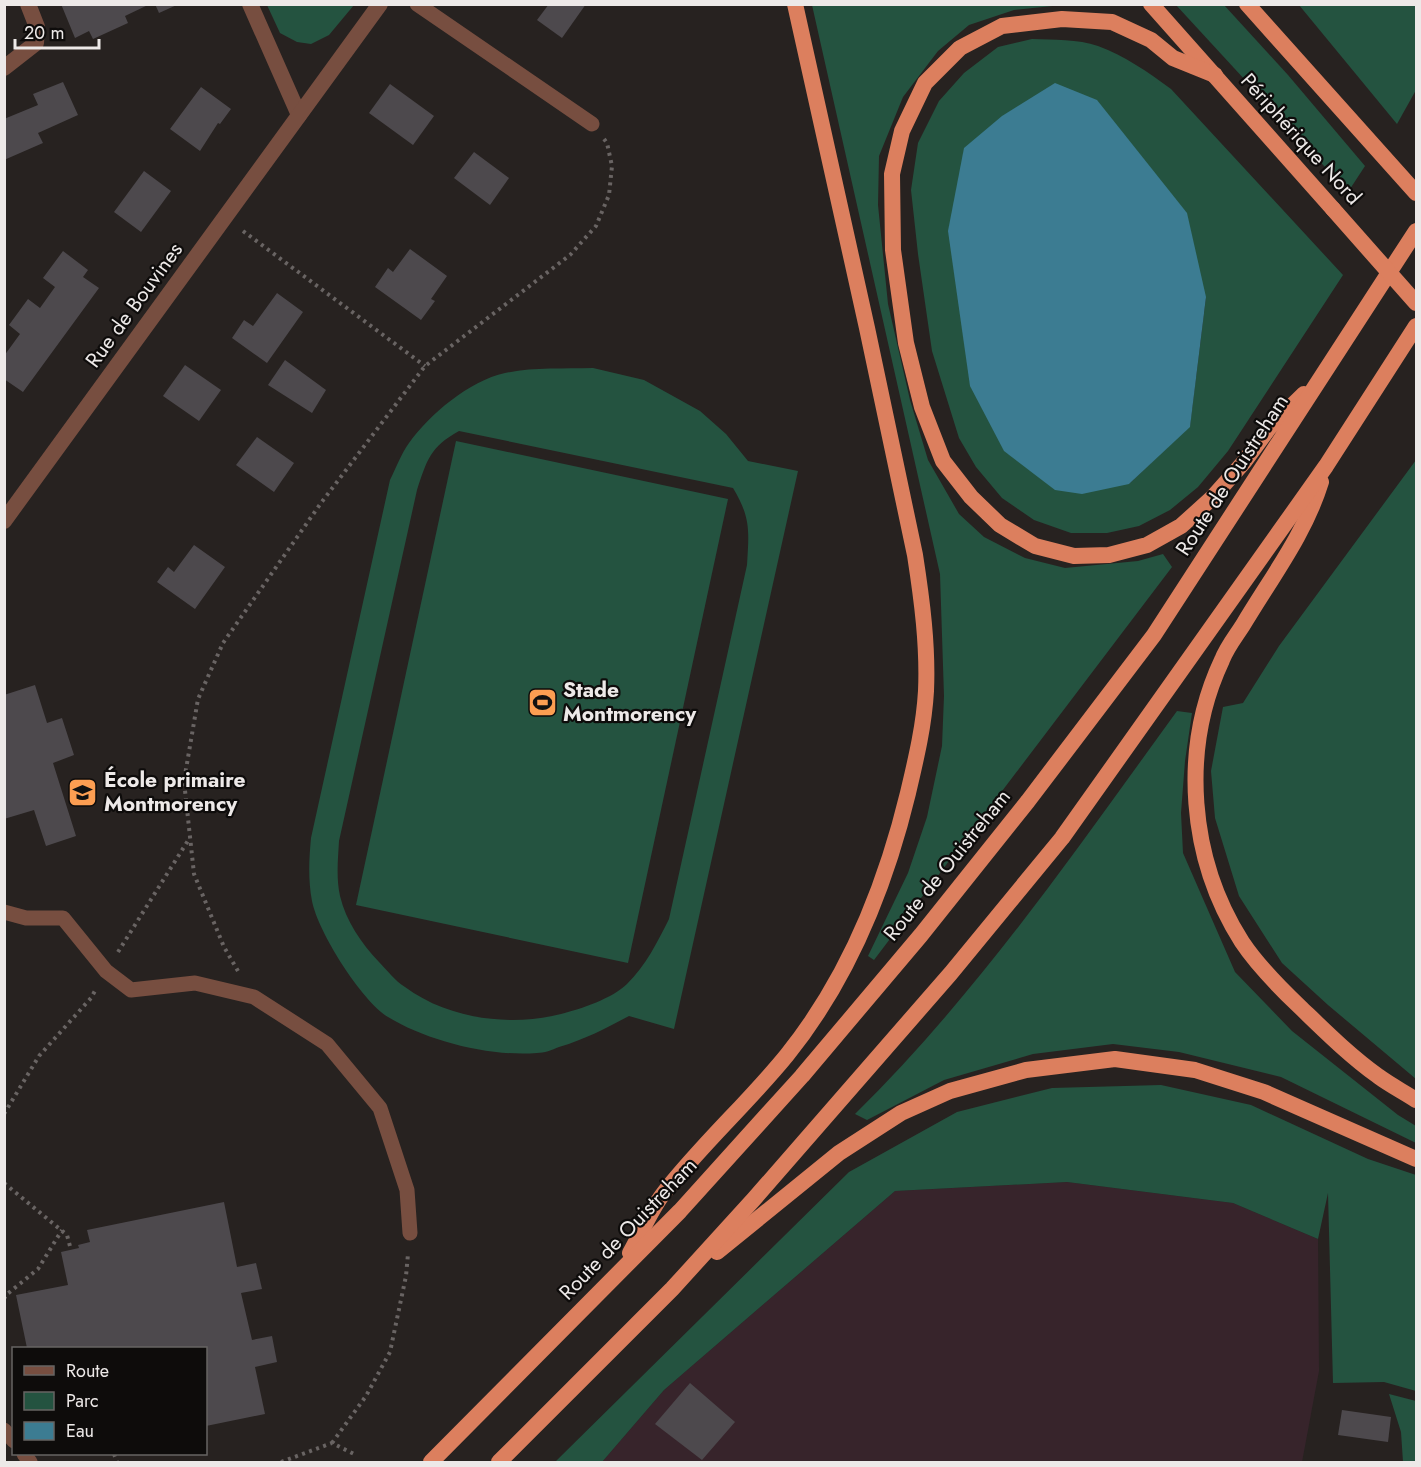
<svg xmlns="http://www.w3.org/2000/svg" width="1421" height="1467" viewBox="0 0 1421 1467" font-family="Jost,sans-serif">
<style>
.industrial{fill:#37242b}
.green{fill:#245340;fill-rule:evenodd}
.water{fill:#3c7c92}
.building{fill:#4d494d}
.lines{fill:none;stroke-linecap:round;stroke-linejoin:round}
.path{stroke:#696463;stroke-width:4;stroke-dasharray:3 4.5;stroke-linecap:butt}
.service{stroke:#774e40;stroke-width:15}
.minor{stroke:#774e40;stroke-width:16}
.trunk{stroke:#dc7f5e;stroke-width:16}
.trunk-bridge{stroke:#dc7f5e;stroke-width:16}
.labels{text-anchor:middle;stroke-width:4.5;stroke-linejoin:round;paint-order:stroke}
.street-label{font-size:21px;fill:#ede9e8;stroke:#0e0c0b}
.poi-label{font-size:21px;font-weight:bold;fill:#ede9e8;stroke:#0e0c0b;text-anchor:start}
</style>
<rect width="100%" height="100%" fill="#272220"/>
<!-- industrial -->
<polygon class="industrial" points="1067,1182 1233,1203 1318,1239 1319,1371 1302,1462 602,1462 664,1390 895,1191"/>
<!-- green -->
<g class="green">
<polygon points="267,5 354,5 329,35 311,44 297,42 280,33"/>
<polygon points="812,5 1062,5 1014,10 969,25 938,51 903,97 879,156 878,205 888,304 910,400 928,460 959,514 984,537 1025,558 1065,568 1138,561 1163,554 1172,567 874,960 868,956 908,873 927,817 942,746 944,696 940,574"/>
<polygon points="1176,5 1224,5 1288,75 1365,166 1348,192"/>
<polygon points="1299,5 1416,5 1416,90 1397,124"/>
<path d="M1032 39C1053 40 1078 39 1098 46 1125 56 1148 72 1171 89L1343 275 1228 451 1198 487 1170 510 1139 526 1107 533H1071L1034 520 1002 498 976 467 959 438 932 351 918 254 911 190 918 143 939 101 964 73 998 47ZM1206 297 1190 426 1129 484Z"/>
<path d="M593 368 644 380 700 411 726 434 748 461 798 471 674 1029 629 1016C604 1029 586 1039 559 1047 552 1050 544 1053 537 1053 491 1057 427 1041 388 1017 361 1000 318 932 312 901 308 880 309 859 311 838L390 480C396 468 401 454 409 443 430 414 469 381 505 373 533 367 563 369 593 368ZM459 431 733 488C751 518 749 531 747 565L669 919C657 943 646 965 627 984 613 998 581 1009 561 1014 510 1027 448 1019 405 987 395 981 387 970 379 962 361 943 346 921 340 896 336 878 338 859 339 841L417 490C427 460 430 447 459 431Z"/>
<polygon points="456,441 728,499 628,963 356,905"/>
<polygon points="1416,460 1416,1079 1328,1005 1282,963 1239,896 1215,818 1211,771 1223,707 1243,703 1279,646"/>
<path d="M1177 711 1192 713 1185 761 1181 813 1183 853 1235 972 1292 1031 1398 1115 1416 1126V1143L1281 1077 1179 1052 1113 1044 1033 1054 944 1080 867 1120 855 1114C978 993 1076 850 1177 711Z"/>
<polygon points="1161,1085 1251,1105 1368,1159 1416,1175 1416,1391 1384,1382 1333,1383 1328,1193 1318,1239 1233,1203 1067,1182 895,1191 664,1390 602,1462 555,1462 849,1172 957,1112 1052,1088"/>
<polygon points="1389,1394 1416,1401 1416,1462 1403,1462 1401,1432"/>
</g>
<!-- water -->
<polygon class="water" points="1055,83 1097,100 1187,213 1206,297 1190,427 1129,484 1082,494 1055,490 1004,451 970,386 948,231 964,148 1002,116"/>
<!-- building -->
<g class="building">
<polygon points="61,4 150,4 125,16 128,23 93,39 89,31 75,38"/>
<polygon points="155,4 179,4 159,13"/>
<polygon points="549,4 586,4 562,38 537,20"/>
<polygon points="63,82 78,115 38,133 43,143 4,160 4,119 38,105 33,94"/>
<polygon points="390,84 434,116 413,145 369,113"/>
<polygon points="201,87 231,109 220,124 218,123 200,151 170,129"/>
<polygon points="474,152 509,178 490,205 454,178"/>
<polygon points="144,171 171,191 141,232 114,212"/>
<polygon points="410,249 447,276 431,299 435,301 421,320 375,287 388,268 393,272"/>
<polygon points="63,251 88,270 83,277 99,288 23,392 4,379 4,356 20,334 9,325 28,299 40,308 55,287 43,278"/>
<polygon points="277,293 303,312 267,363 232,338 244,320 253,326"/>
<polygon points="285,360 326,390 312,413 268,385"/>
<polygon points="185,365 221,390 199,421 163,396"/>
<polygon points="257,437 294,463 274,492 236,465"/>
<polygon points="194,545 225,567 195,609 157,582 168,567 174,572"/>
<polygon points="35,685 47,723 62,718 74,755 53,763 76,836 46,846 34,810 4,819 4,695"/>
<polygon points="224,1202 237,1267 256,1263 262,1289 241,1293 252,1340 272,1336 277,1362 255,1367 265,1414 206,1426 206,1348 27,1348 16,1295 68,1285 61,1252 79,1248 78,1245 90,1242 87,1230"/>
<polygon points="690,1383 735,1422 702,1460 655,1424"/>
<polygon points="1342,1410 1391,1417 1388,1442 1338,1435"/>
</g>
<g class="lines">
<!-- path -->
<g class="path">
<polyline points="243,231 425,366"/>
<polyline points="118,952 189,839"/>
<polyline points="238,971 224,947 194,874 184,781 198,699 223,643 321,503 425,366 570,255 596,226 609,195 612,166 607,143 604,139"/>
<polyline points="4,1114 39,1056 91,998 96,989"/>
<polyline points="4,1183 67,1235 71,1250"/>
<polyline points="4,1299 6,1295 38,1269 62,1230"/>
<polyline points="332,1443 366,1396 390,1352 406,1276 408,1254"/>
<polyline points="114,1454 117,1462"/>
<polyline points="281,1462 332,1443 354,1454"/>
</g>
<!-- service -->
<g class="service">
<polyline points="417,4 592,124"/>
<polyline points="4,912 26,918 63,918 106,971 131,990 195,983 254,997 327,1044 380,1108 407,1190 410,1233"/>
<polyline points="4,1430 14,1441"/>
<polyline points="24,1454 30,1462"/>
</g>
<!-- minor -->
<g class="minor">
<polyline points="250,4 299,115"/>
<polyline points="4,68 36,43 37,27 28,4"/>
<polyline points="4,521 380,4"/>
</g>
<!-- trunk -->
<g class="trunk">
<polyline points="1151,4 1333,209"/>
<polyline points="1247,4 1416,193"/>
<polyline points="1215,75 1173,58 1151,40 1112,22 1062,19 1002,26 960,48 925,83 902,131 892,174 893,250 906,343 922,407 943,461 971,497 1000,525 1035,546 1074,556 1109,555 1147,545 1181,526 1212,498 1244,462 1269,428 1304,394"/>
<path d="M1321 482C1305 534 1271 578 1243 625 1236 636 1227 647 1222 660 1180 749 1189 859 1242 942 1258 966 1279 987 1300 1007 1325 1031 1350 1056 1378 1076 1390 1085 1404 1092 1416 1100"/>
<polyline points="717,1252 839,1153 901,1113 950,1091 1026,1070 1115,1059 1195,1070 1264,1092 1416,1159"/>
<path d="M630 1253C641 1234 650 1211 663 1194 701 1145 748 1103 787 1055 849 978 885 888 908 793 916 759 924 726 926 691 928 646 922 600 915 555L867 328 795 4"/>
<polyline points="431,1462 680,1211 802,1076 921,935 1028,801 1154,635 1416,231"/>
<polyline points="499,1462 672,1289 754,1199 951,973 1062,838 1326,466 1416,326"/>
</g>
<!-- trunk-bridge -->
<polyline class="trunk-bridge" points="1333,209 1416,303"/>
</g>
<!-- icons -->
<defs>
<symbol id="stadium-square" viewBox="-11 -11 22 22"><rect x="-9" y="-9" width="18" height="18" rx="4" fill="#fc9e52" stroke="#0e0c0b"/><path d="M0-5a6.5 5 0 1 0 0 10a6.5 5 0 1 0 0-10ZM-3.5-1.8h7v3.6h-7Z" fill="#111"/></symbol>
<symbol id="school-square" viewBox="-11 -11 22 22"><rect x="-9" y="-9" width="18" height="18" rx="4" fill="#fc9e52" stroke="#0e0c0b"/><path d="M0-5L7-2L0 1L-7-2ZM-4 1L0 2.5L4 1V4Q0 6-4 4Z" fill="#111"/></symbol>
</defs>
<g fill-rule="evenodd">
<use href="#stadium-square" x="526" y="686" width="33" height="33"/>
<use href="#school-square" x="66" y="776" width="33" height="33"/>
</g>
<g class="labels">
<!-- street labels -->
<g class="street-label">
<text transform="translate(1301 139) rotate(48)" y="7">Périphérique Nord</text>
<text transform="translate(134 305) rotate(-54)" y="7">Rue de Bouvines</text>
<text transform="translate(1232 475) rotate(-57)" y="7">Route de Ouistreham</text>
<text transform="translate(947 865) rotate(-51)" y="7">Route de Ouistreham</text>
<text transform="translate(628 1229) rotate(-46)" y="7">Route de Ouistreham</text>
</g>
<!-- poi labels -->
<g class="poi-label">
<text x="563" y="697">Stade<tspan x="563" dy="24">Montmorency</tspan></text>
<text x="104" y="787">École primaire<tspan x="104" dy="24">Montmorency</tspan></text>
</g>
</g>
<!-- border -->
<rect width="1421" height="1467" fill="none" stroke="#ede9e8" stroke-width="12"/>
<!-- legend -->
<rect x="12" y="1347" width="195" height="108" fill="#0e0c0b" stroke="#676463" stroke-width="1.5"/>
<rect x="24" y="1366" width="30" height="9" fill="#774e40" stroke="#676463" stroke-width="1.5"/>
<text x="66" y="1377" font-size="18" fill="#ede9e8">Route</text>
<rect x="24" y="1392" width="30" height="18" fill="#245340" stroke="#676463" stroke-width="1.5"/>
<text x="66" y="1407" font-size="18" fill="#ede9e8">Parc</text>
<rect x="24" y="1422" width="30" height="18" fill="#3c7c92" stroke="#676463" stroke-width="1.5"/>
<text x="66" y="1437" font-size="18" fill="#ede9e8">Eau</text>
<!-- scale -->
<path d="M15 39v9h84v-9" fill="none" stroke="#ede9e8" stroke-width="3"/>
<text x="24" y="39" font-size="18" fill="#ede9e8" stroke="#0e0c0b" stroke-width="4.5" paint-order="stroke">20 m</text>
</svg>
